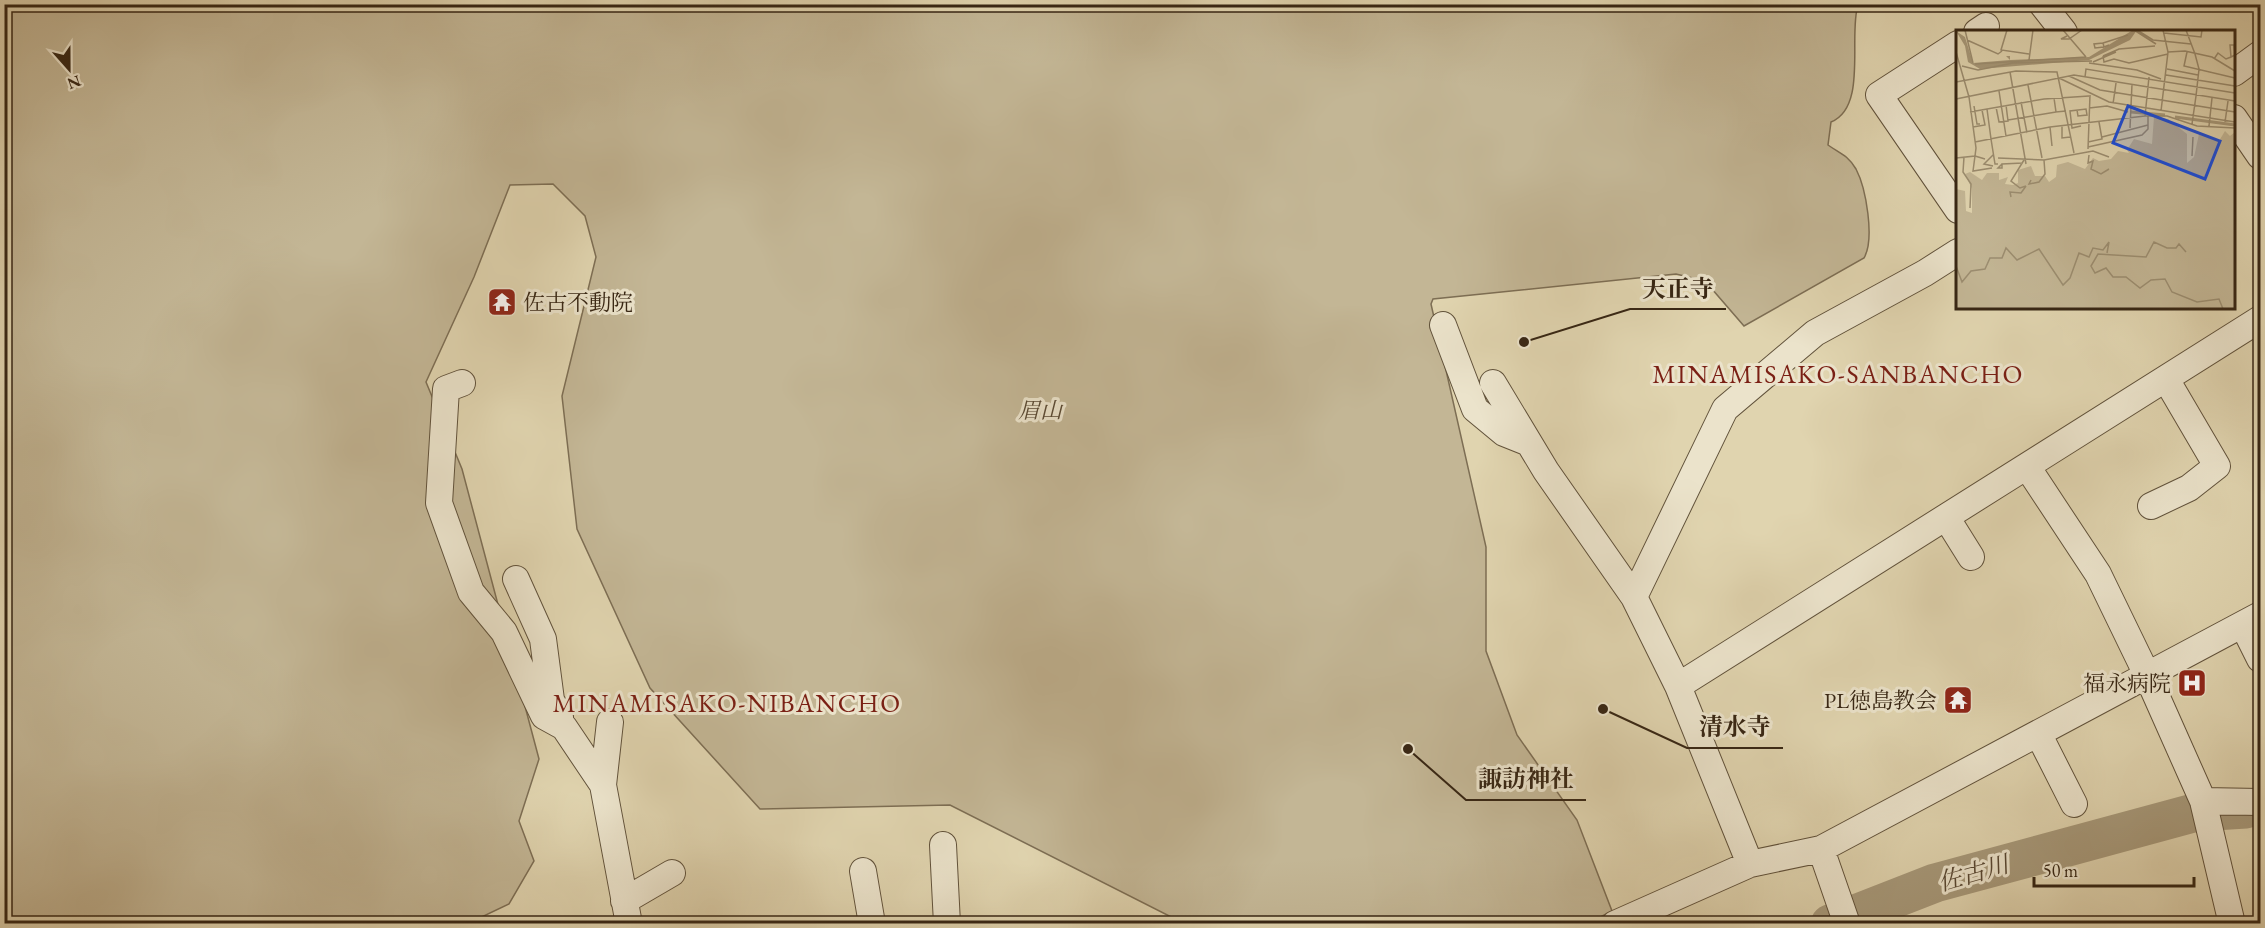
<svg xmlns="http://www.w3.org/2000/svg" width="2265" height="928" viewBox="0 0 2265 928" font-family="'EB Garamond','Noto Serif JP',serif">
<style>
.green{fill:#c3b695;stroke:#7d6e54;stroke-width:1.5}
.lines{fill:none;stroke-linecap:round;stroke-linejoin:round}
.river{stroke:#a7997a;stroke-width:39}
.street-casing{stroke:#61523b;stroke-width:28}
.street{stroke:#ebe3cb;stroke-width:26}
.labels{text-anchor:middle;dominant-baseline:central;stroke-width:6;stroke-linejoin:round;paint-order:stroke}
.poi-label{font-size:22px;fill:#372614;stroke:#ebe3cb;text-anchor:end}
.park-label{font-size:22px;font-style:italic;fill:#5a4a34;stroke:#ebe3cb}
.water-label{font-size:24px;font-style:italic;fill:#594833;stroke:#ebe3cb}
.quarter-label{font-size:26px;letter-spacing:1.5px;fill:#7a1f14;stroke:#ebe3cb}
.inset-river{fill:none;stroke:#a7997a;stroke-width:3}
.inset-road{fill:none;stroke:#9c8e71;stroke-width:1.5}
.view{fill:#1d4ed8;fill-opacity:0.15;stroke:#1d4ed8;stroke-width:3}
.inset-edge{fill:none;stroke:#372614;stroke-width:3}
.leader{fill:none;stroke:#372614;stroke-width:2}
.callout-dot{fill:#372614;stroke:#ebe3cb;stroke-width:2}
.callout-label{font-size:24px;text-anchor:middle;font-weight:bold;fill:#372614;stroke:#ebe3cb;stroke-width:6;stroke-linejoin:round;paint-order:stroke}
</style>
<rect width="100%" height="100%" fill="#e0d4af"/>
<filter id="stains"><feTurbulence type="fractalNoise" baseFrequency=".00333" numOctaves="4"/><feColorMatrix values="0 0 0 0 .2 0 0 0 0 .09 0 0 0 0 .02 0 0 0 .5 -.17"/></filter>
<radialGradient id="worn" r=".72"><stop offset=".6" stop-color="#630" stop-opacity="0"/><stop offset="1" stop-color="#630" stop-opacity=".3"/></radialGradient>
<path class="green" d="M5,5H1858C1848,35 1868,107 1831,122L1828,145C1839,153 1847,154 1856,169C1866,188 1875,239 1864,258L1744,326L1705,281L1676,274L1433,299L1431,304L1486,547V651L1517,735L1577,820L1612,911L1587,924H1496L1489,921L1485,924L1183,923L950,805L760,809L650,688L577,529L562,396L596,257L585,216L553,184L510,185L474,277L426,382L462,469L539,759L519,821L534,861L509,904L467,924H5Z"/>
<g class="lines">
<path class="river" d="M1830,924L1935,883L2197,812L2246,809"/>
<g class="street-casing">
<path id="street" d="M2042,4L2064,32
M1977,32L1986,26
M1958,44L1879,95L1958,210
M2234,73L2260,54
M2234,118L2260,156
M1443,325L1475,409L1504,433L1529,443
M462,383L446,389L439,503L471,592L504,632L544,716L564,727L603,785
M1493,383L1546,471L1634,597
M2028,468L2098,574L2147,675L2203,801L2232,924
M2151,506L2189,488L2217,466L2166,379
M1946,517L1971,557
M516,579L543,639L551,700L560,717
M2243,625L2260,659
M1678,686L2260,319
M610,722L603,785L629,924
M2039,735L2074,804
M2203,801L2260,802
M943,845L947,924
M1821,849L1847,924
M1750,864L1678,686L1634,597L1725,409L1815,333L1925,273L1958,252
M863,871L872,924
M624,901L672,873
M1615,924L1750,864L1821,849L2260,615"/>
</g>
<use href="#street" class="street"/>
</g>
<defs>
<g id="temple-square" transform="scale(1.5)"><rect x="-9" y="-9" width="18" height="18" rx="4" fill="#8f2418" stroke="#ebe3cb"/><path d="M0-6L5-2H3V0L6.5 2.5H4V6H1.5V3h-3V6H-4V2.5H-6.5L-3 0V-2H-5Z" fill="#fff"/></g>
<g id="hospital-square" transform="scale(1.5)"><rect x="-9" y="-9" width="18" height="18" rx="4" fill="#8f2418" stroke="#ebe3cb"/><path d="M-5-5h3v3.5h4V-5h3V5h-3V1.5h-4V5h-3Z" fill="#fff"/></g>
</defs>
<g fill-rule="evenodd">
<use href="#temple-square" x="502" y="302"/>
<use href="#hospital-square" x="2192" y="683"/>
<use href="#temple-square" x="1958" y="700"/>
</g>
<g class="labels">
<g class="poi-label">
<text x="523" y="302" text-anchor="start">佐古不動院</text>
<text x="2171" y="683">福永病院</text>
<text x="1937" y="700">PL徳島教会</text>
</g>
<g class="park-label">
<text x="1040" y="410">眉山</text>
</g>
<g class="water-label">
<text transform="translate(1973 873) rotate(-16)">佐古川</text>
</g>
<g class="quarter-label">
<text x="1838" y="374">MINAMISAKO-SANBANCHO</text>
<text x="727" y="703">MINAMISAKO-NIBANCHO</text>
</g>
</g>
<g transform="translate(1956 30)">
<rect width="279" height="279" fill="#e0d4af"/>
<path d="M198,87L212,89L231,104V133L238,127L243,104L263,111L269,101L274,106L279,102V279H0V159L9,161L10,181L16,183V159L9,144L14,142L26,150L31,143H43V150L52,147L49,154L57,155L62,153V140L75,136L79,146H89L93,152L100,147L101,135L112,132L129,139L137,128L143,131L155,129L162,121L173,123L171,120L178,109L196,114Z" fill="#c3b695"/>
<path d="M177,0H181L174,10L133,30L24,39L12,32L9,16L0,1L9,7L17,33L54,30L50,26H54V30L133,27Z" fill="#a7997a"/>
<path class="inset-river" d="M175,82L209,85M219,87L279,95"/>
<path class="inset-road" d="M9,0L17,33M51,0L45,20L73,24M107,0L130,27M178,0L200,14M181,0L197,10L235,14M230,0L239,24M208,3L245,7L246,0M111,6L105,9H113L126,0M11,10L42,24L46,21M147,13L138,14L139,18L148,17M153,15L148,17L147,13L172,5M0,22L13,67L20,118L19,126L0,128M212,22L229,21L256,27L279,41M231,22L228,36L279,48M239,24L243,39L240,66M279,24L278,15H274L275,27L279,25M147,26L148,32L158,29L173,33L212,24M147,26L163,19L199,16M258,29L262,23L270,29L275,27M73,30L77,0M137,32L160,22M133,33L181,40L205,49M19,34L130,27M6,36L22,40L57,33L136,31M211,39L242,45M54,42L70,134M210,45L279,56M113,46L144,60L279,82M129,47L130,39L279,63M103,48L153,72L279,92M0,52L60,41L101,42L118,123M72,55L86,128M43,61L50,106M98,68L100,82L110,81M0,69L118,45L279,71M65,72L71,103M157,74L160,53M18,76L21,94H24M40,77L43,92L52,91L50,75M133,78L151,76L172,82M31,79L35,109M121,80L122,86L131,85L130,79L114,81L116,98L125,96M205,81L212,22L207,0M14,82L88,69L133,66M189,86L193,47M52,90L100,82M269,92L272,71M236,94L240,66M106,96V108L114,107M253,96L256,68M17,97L29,95L26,80M94,97L96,116M174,98L176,54M146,107L192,95M35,109L39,134H42M19,112L94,97L189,86H211L241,96L279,98M132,112L146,109L143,92M132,117L186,105L192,99V86M132,119L134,65M133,125L132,133L137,131L135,139L145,144L153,139M236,126L237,107M8,127L7,142L15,154L14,178M42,128L88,130L137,121L153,127M29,129L19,126L17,141L36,138M68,130L55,151L64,158L70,156M46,134L42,138H46V134L67,133M37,136L28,134L38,124M75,150L73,154L83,152L89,144L88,130M55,167L54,162L65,163L70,156M230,222L223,214L220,218H211L198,212L190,227L142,224L135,236L139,243L150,238L157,247H170L184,258L195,250L209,249L216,262L241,272L263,269L267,279M0,236L6,252L15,241L29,239L34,228H46L50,218L61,230L83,219L107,255L114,248L123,223L133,227L137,218L147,220L153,212L151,223"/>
<path class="view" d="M172,76L264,111L249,149L157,113Z"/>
<rect width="279" height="279" class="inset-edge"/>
</g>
<path class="leader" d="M1524 342L1630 309H1726M1603 709L1687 748H1783M1408 749L1466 800H1586"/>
<g class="callout-dot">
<circle cx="1524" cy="342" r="6"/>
<circle cx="1603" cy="709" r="6"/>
<circle cx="1408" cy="749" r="6"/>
</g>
<g class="callout-label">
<text x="1678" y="297">天正寺</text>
<text x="1735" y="735">清水寺</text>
<text x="1526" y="787">諏訪神社</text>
</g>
<rect width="2265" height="928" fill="none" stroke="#e0d4af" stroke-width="24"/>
<rect x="6" y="6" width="2253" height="916" fill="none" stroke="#372614" stroke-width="3"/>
<rect x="12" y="12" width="2241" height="904" fill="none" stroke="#372614" stroke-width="1.5"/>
<g transform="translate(69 69) rotate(159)" stroke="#ebe3cb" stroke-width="4.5" paint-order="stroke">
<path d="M0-4.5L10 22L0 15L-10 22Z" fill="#372614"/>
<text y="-9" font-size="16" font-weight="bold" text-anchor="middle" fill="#372614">N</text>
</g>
<path d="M2034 877v9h160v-9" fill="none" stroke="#372614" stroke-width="3"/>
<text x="2043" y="877" font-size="18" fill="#372614" stroke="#ebe3cb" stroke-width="4.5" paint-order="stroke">50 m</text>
<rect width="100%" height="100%" filter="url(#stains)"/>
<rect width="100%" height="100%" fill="url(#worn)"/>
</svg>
